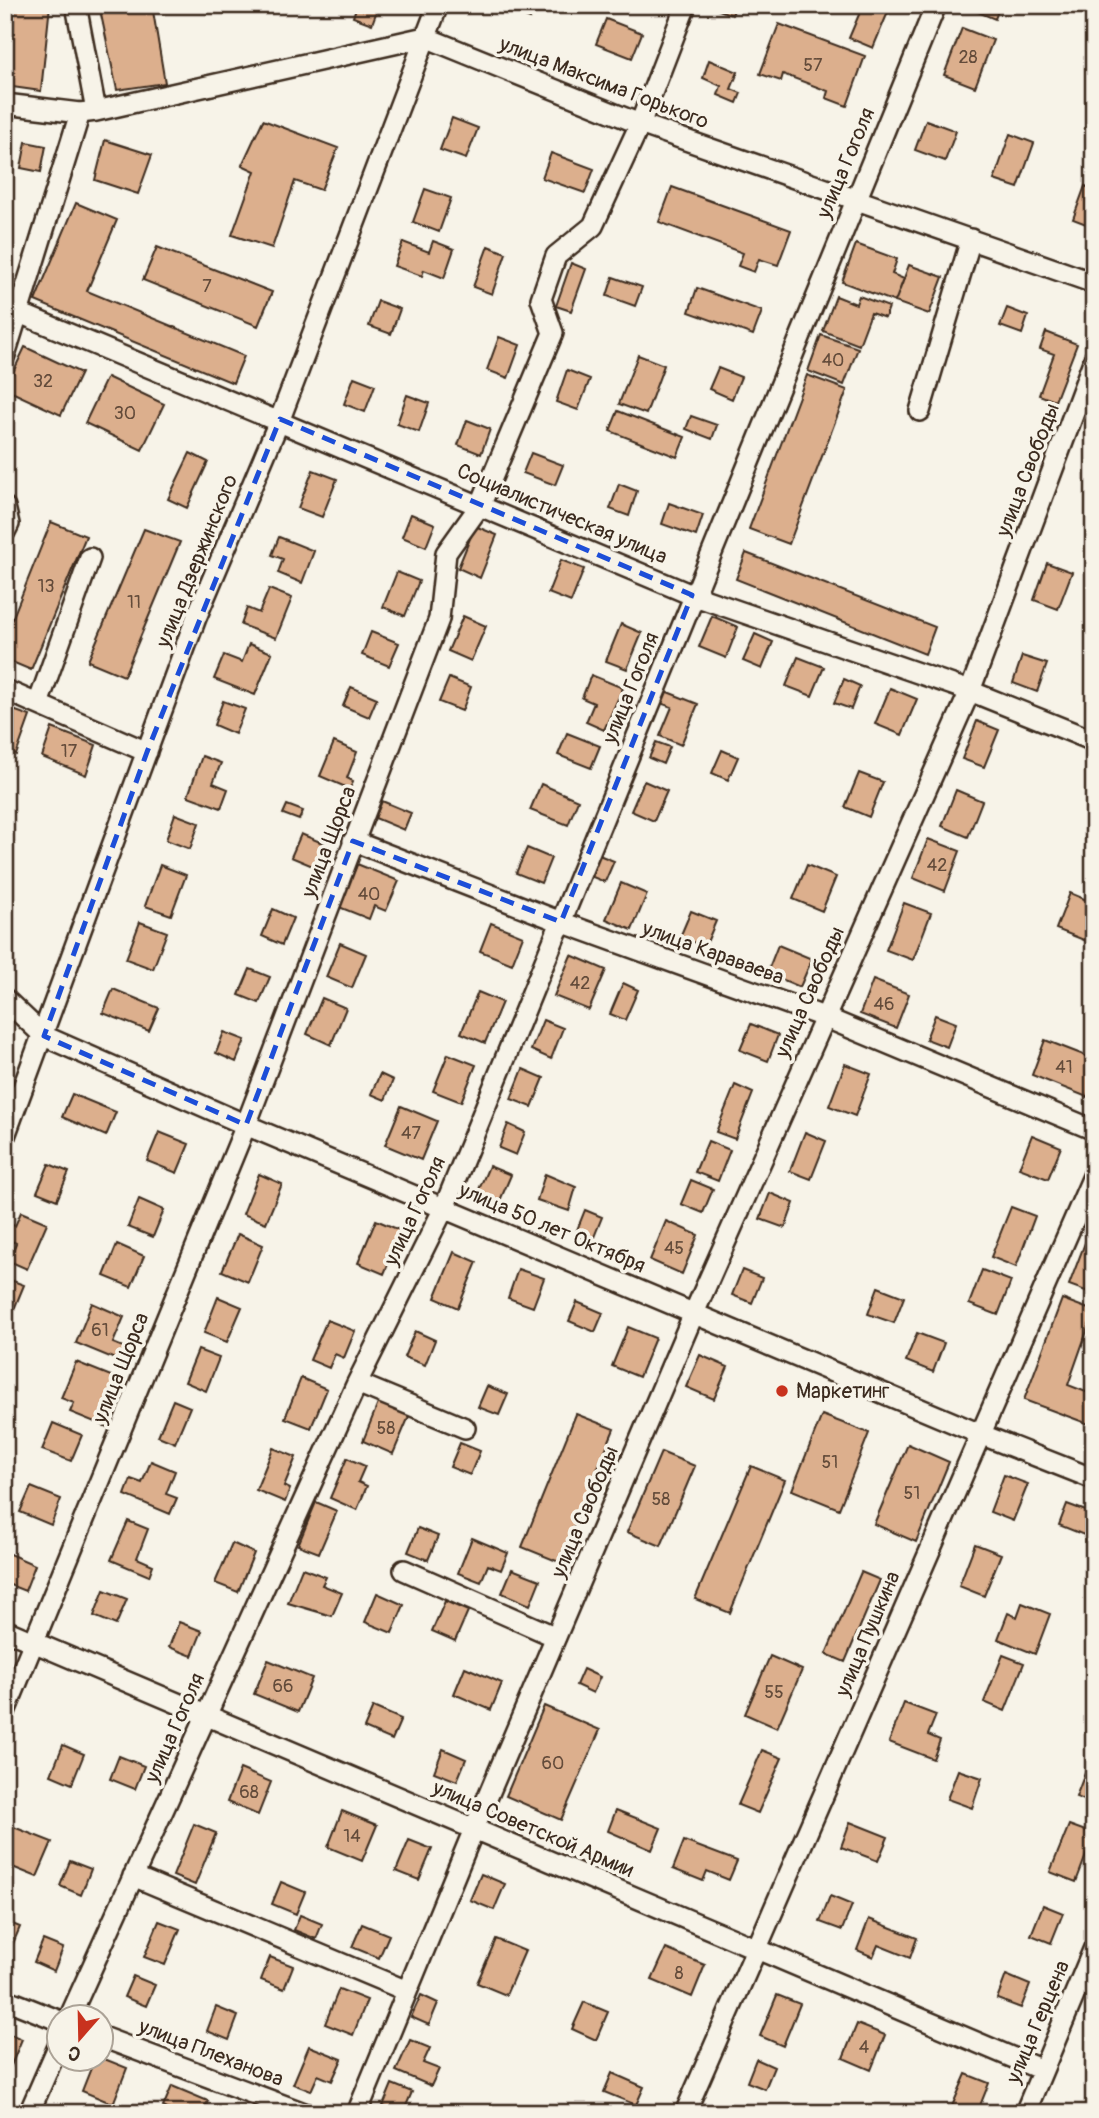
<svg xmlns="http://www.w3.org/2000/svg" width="1099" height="2118" viewBox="0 0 1099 2118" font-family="Pangolin,sans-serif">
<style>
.building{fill:#dcaf8d;stroke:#3b2a1e;stroke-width:2}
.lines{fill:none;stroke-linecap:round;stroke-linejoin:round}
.minor-casing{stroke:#3b2a1e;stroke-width:24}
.minor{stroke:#f7f3e8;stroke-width:19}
.marked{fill:none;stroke:#1d4ed8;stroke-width:5;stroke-dasharray:14 9;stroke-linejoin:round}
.poi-dot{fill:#c8321e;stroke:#f7f3e8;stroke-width:2.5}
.labels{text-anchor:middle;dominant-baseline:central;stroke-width:7;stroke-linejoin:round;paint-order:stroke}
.number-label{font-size:18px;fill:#634b3a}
.street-label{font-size:21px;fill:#3b2a1e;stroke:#f7f3e8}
.poi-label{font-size:21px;fill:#3b2a1e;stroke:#f7f3e8;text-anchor:start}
</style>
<rect width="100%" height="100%" fill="#f7f3e8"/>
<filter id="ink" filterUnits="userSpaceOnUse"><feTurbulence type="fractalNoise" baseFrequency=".0143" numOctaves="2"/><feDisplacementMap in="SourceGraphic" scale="14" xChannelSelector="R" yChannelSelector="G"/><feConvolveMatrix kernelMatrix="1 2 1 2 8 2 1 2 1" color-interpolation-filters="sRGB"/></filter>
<g filter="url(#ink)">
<path class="building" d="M13,5H50L41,91L5,86V59Z
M99,5H152L165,83L117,90Z
M357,5H379L372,24L353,17Z
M494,5H535L530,19Z
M706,5H736L732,15Z
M863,5H891L873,48L849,38Z
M969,5H1000L995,19L968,8Z
M606,19L642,33L632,58L596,44Z
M779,24L865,56L847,106L826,98L828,91L783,74L781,81L760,74Z
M962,28L993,40L975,87L944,75Z
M709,60L738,72L731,89L741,93L737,103L718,95L721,86L703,78Z
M452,118L478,128L466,159L440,150Z
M263,120L338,148L321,190L295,181L272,248L232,235L255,171L242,165Z
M926,120L956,131L945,161L915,150Z
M1010,134L1034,143L1018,188L994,180Z
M105,140L152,155L138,194L95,180Z
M26,142L46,146L41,172L21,168Z
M551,153L594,169L585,193L542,178Z
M1085,186L1094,189V227L1073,219Z
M672,187L791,230L778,265L759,259L754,272L738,266L743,253L659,222Z
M425,189L451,198L439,232L413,222Z
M76,203L117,220L87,291L244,356L233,383L35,301Z
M433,241L454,249L444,278L424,270L422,276L394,266L403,242L429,252Z
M856,244L897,259L892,274L904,279L895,302L842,282Z
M488,246L506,253L492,294L473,287Z
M157,247L272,292L258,326L143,280Z
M571,263L586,269L571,311L556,306Z
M909,265L943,277L929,314L895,302Z
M613,277L642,287L635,306L607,296Z
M697,288L762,311L753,335L689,312Z
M836,296L856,304L859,296L889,307L885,318L871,313L859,345L823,331Z
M378,301L400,309L391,334L369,326Z
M1007,308L1028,316L1022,334L1000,326Z
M1046,332L1077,344L1055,401L1039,395L1054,354L1040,349Z
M821,335L858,348L844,385L808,371Z
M499,337L520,345L508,378L487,370Z
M25,347L81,373L61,415L5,389Z
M638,355L664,365L646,414L619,404Z
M718,368L741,377L732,399L709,389Z
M567,370L590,379L578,410L556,402Z
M807,375L847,390L789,544L749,529Z
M107,377L164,404L142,450L85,423Z
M354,377L375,385L365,412L344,404Z
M407,395L429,403L419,432L397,424Z
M618,411L685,437L677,457L610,431Z
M691,416L717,425L712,439L686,429Z
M467,420L490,429L481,454L458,445Z
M190,453L208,462L187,508L168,499Z
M531,453L563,465L555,485L523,473Z
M313,470L337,479L322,517L298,508Z
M619,484L637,491L629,516L610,509Z
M669,503L703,515L696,536L662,524Z
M411,514L435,524L426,547L402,537Z
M51,522L86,536L31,670L5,659V637Z
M475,526L497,535L480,578L458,568Z
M144,529L180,542L124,676L88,661Z
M279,537L314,551L302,583L278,573L283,559L272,555Z
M746,553L935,627L925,654L736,579Z
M561,560L584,569L571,602L548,593Z
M1047,563L1072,572L1058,609L1034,600Z
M397,572L419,581L405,616L383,607Z
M269,589L292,598L276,638L241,625L247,608L259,613Z
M463,616L486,626L471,661L448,651Z
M712,616L738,627L726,658L699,647Z
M621,624L642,633L627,669L606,661Z
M371,632L399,643L389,666L362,655Z
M755,634L773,642L762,669L743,661Z
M249,644L272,653L255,695L214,679L224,655L242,662Z
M1022,656L1047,664L1037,692L1013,683Z
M798,657L824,667L812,696L786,686Z
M591,675L623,688L604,730L586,722L594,703L582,698Z
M449,678L471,687L462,711L439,702Z
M844,679L860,686L851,709L834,703Z
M351,687L377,698L369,717L343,706Z
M890,688L917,699L902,735L875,724Z
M665,691L698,704L681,745L660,736L672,707L660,703Z
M223,701L245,709L235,734L214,725Z
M5,707L30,716L16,755L5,751Z
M977,721L999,730L984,767L962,759Z
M52,728L96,745L86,775L42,757Z
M567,733L600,746L591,768L558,755Z
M334,742L357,752L347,778L353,781L350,789L320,776Z
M656,742L670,747L663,764L649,758Z
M722,750L738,757L728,780L712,773Z
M202,756L221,763L213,783L228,789L221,808L188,796Z
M859,773L883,782L869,817L845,807Z
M644,781L667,791L654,821L631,811Z
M541,784L578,800L568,825L530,810Z
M956,790L982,801L968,837L942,826Z
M382,801L411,813L404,830L375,818Z
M287,805L303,811L299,820L283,814Z
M175,814L199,823L190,849L166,840Z
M301,834L325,844L315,867L291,857Z
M928,839L960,851L945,891L913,878Z
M527,848L551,858L541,883L516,873Z
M599,855L614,861L605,882L590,876Z
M357,864L399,881L386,911L374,906L369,919L339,907Z
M160,865L186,875L171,915L145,906Z
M807,865L836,877L822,911L793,899Z
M621,883L647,894L632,930L606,919Z
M1070,893L1094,903V944L1056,929Z
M904,903L931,913L913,960L886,950Z
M273,909L293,918L282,945L262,936Z
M691,911L716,921L705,947L680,937Z
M5,916L14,919L7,937H5Z
M140,922L167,932L153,969L126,959Z
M491,923L523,936L512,964L480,951Z
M340,943L366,954L352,988L326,977Z
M778,945L812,959L800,987L767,973Z
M571,955L606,970L589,1010L554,996Z
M250,969L270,977L259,1003L239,995Z
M873,980L909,994L896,1028L860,1014Z
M623,983L638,990L625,1020L610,1014Z
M113,989L159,1008L149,1031L103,1013Z
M478,992L502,1002L485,1043L461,1033Z
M322,998L346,1008L331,1045L307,1034Z
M935,1015L956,1023L947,1047L926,1039Z
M543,1020L563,1028L551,1059L531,1050Z
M751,1024L778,1035L768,1061L740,1050Z
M224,1032L245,1040L236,1062L216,1053Z
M1045,1040L1094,1059V1080L1087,1097L1032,1075Z
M448,1054L476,1065L461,1102L433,1091Z
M845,1064L871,1074L855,1116L829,1106Z
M523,1069L544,1078L532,1107L511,1099Z
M380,1074L393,1080L385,1100L371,1094Z
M735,1085L753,1093L735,1139L716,1132Z
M72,1094L116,1112L106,1136L62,1117Z
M401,1106L437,1121L421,1160L385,1145Z
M508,1124L525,1132L516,1155L499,1148Z
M159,1132L189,1144L177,1173L147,1161Z
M805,1132L826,1141L811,1179L790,1171Z
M1032,1135L1061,1147L1048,1179L1019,1168Z
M708,1141L730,1150L718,1181L695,1172Z
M49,1164L69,1172L57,1200L37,1192Z
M489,1166L511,1175L499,1203L477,1194Z
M259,1174L282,1184L266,1223L243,1214Z
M545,1174L576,1187L569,1211L537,1200Z
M691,1180L713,1189L703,1213L681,1204Z
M770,1193L794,1203L785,1228L760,1219Z
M139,1199L164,1210L153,1237L128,1227Z
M1011,1207L1035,1216L1016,1267L991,1257Z
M585,1210L602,1217L592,1242L575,1235Z
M21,1212L47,1223L27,1269L9,1261L16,1243L5,1238V1222L15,1226Z
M1094,1219V1294L1069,1285Z
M376,1220L402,1231L384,1274L358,1263Z
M666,1221L698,1235L682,1274L650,1260Z
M238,1234L263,1245L248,1282L222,1271Z
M117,1244L144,1256L131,1287L104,1276Z
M454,1252L477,1262L458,1308L435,1298Z
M518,1269L544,1278L533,1307L508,1298Z
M742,1270L762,1278L752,1303L732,1295Z
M982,1270L1011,1281L998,1315L969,1304Z
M5,1278L24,1285L15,1307L5,1303Z
M878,1287L904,1297L894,1323L868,1314Z
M218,1297L242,1307L227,1342L204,1333Z
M1062,1299L1094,1311L1068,1385L1094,1395V1426L1024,1400Z
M577,1302L603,1313L595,1332L569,1321Z
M92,1303L124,1317L113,1343L128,1349L122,1362L76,1343Z
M327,1320L355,1331L344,1358L335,1354L329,1368L310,1360Z
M628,1327L655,1338L639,1377L612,1366Z
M415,1331L435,1340L425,1365L404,1357Z
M917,1333L944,1343L933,1372L906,1361Z
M198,1350L219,1358L206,1391L185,1382Z
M700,1355L728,1367L714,1399L686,1387Z
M76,1362L116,1378L106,1402L116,1406L107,1427L70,1412L74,1403L61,1398Z
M301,1378L327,1389L311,1428L285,1418Z
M487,1386L508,1394L499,1415L478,1407Z
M173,1400L190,1407L175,1443L158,1436Z
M379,1401L410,1414L393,1454L363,1441Z
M576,1414L614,1429L559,1562L522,1547Z
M822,1415L869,1433L839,1509L792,1490Z
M53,1423L82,1435L71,1461L42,1450Z
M460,1443L480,1451L470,1475L450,1467Z
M908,1444L949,1462L916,1542L874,1524Z
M273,1448L296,1457L284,1486L290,1489L285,1502L256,1490Z
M661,1452L695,1466L661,1546L627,1532Z
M347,1458L365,1466L358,1482L367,1486L357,1510L330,1498Z
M151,1461L175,1471L166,1494L177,1498L170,1514L125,1495L131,1479L142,1483Z
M751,1466L785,1480L730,1613L695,1599Z
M1004,1475L1028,1484L1013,1521L990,1512Z
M31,1487L61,1499L51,1525L20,1512Z
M316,1502L337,1511L319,1553L298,1545Z
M1067,1504L1094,1514L1089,1537L1059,1525Z
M128,1521L148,1529L137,1558L153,1565L149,1576L111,1560Z
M418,1528L438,1536L428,1560L408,1552Z
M472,1538L508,1553L501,1570L488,1565L481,1582L458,1573Z
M232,1543L254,1553L238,1592L215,1583Z
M975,1544L1001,1554L984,1596L959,1586Z
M5,1552L35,1565L25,1591L5,1583Z
M302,1568L326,1577L322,1585L342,1593L332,1616L288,1603Z
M512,1569L540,1580L530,1605L502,1593Z
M861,1572L880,1580L845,1662L826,1654Z
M104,1590L127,1599L116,1625L94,1616Z
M377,1593L404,1605L392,1633L365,1622Z
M445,1601L468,1611L455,1641L432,1631Z
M1022,1603L1050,1614L1035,1654L998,1639L1008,1613L1017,1617Z
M179,1622L202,1631L192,1656L169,1647Z
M1003,1655L1024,1663L1005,1711L984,1702Z
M770,1656L802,1670L777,1728L745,1714Z
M268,1660L312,1678L298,1712L254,1694Z
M465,1667L502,1683L491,1710L454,1694Z
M583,1669L600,1677L593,1693L576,1685Z
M904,1703L936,1715L928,1735L940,1740L933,1759L889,1742Z
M544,1706L600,1730L561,1820L506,1796Z
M373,1707L401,1719L392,1740L364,1728Z
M63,1745L84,1754L72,1784L51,1775Z
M443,1749L466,1759L457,1781L434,1772Z
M762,1750L782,1758L758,1813L738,1805Z
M119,1756L144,1766L135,1789L110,1779Z
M1090,1760L1094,1762L1093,1803L1076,1797Z
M240,1769L271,1782L258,1815L227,1802Z
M958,1770L982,1778L972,1808L947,1799Z
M616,1810L661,1828L652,1850L608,1831Z
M342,1811L377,1825L362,1861L328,1847Z
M850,1822L888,1837L878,1861L841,1847Z
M194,1824L216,1833L195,1885L173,1876Z
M1069,1825L1094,1834L1076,1882L1050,1872Z
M11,1826L52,1842L37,1877L5,1864V1839Z
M409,1840L432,1849L419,1880L396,1871Z
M684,1841L737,1861L729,1880L707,1871L703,1881L673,1869Z
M70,1861L91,1869L81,1895L60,1886Z
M481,1874L505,1884L494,1910L470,1900Z
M281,1882L305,1892L296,1914L272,1904Z
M830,1896L852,1905L842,1930L820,1922Z
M1043,1905L1063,1913L1051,1943L1031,1935Z
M300,1915L322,1924L316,1939L294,1930Z
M869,1919L917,1938L910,1958L878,1945L873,1957L857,1950Z
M5,1921L20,1927L9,1953L5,1951Z
M159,1921L180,1929L165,1965L144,1957Z
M362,1924L389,1935L379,1958L352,1947Z
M496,1939L525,1951L506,1995L477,1983Z
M43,1940L63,1948L54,1971L34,1962Z
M666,1949L705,1965L692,1997L652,1980Z
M270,1957L293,1966L284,1989L261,1980Z
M1006,1975L1030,1985L1021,2008L997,1999Z
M133,1976L155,1985L146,2006L124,1997Z
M339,1989L367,2000L353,2035L325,2024Z
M421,1995L438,2003L429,2025L411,2017Z
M777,1995L800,2004L783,2046L760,2036Z
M584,2002L608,2012L596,2040L572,2029Z
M216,2007L238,2016L229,2040L207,2031Z
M857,2024L885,2035L871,2070L843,2058Z
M5,2032L22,2039L10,2068L5,2067Z
M410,2040L430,2048L423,2063L439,2069L431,2086L396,2071Z
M309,2046L342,2059L332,2081L318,2075L311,2091L293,2084Z
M95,2058H102L127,2068L113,2104L82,2091Z
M756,2059L774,2067L765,2089L747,2082Z
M612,2073L644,2087L636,2105L604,2092Z
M966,2074L989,2083L977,2113H949Z
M392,2084L412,2092L403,2113L383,2106Z
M172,2086L208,2101L203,2113H176L163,2107Z"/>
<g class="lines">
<g class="minor-casing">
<path id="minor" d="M76,5L96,111
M5,104L80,113L96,111L425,37L640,124L1094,283
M5,307L692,595L970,691L1094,741
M5,355L80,113
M920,411L971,239
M5,507L9,524L5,532
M5,690L147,752
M38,704L90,558
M353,841L561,922L824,1017L1094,1130
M5,999L44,1036L246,1125L980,1434L1094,1479
M5,1136L196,618L280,419L438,5
M357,1383L465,1428
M404,1570L556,1637
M5,1630L1042,2070
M5,1712L246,1125L439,619L446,553L481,504L553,333L541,299L556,256L593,226L640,124L686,5
M133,1876L407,1991
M5,1999L60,2021
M70,2016L357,1383L444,1208L936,5
M102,2037L304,2113
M29,2113L60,2042
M357,2113L474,1829L694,1313L970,691L1094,359
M685,2113L1094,1174
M1025,2113L1094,1948"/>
</g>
<use href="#minor" class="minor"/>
</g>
</g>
<path class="marked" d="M280,419L692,595L561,922L353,841L246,1125L44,1036L147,752Z"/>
<circle class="poi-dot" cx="782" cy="1391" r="7"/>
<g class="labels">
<g class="number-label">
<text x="968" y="57">28</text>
<text x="813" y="65">57</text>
<text x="207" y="286">7</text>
<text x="833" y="360">40</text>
<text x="43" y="381">32</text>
<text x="125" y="413">30</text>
<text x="46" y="586">13</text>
<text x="134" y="602">11</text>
<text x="69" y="751">17</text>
<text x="937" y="865">42</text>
<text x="369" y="894">40</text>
<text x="580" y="983">42</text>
<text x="884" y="1004">46</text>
<text x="1064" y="1067">41</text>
<text x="411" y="1133">47</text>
<text x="674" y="1248">45</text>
<text x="100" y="1330">61</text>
<text x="386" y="1428">58</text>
<text x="830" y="1462">51</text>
<text x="912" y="1493">51</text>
<text x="661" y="1499">58</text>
<text x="283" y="1686">66</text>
<text x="774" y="1692">55</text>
<text x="553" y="1763">60</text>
<text x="249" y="1792">68</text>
<text x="352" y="1836">14</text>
<text x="679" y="1973">8</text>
<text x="864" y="2047">4</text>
</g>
<g class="street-label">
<text transform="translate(604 83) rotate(21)">улица Максима Горького</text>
<text transform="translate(846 163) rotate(-67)">улица Гоголя</text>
<text transform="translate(1028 470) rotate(-69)">улица Свободы</text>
<text transform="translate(562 514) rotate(23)">Социалистическая улица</text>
<text transform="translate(197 561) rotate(-68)">улица Дзержинского</text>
<text transform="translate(631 688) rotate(-68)">улица Гоголя</text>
<text transform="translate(329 842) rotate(-69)">улица Щорса</text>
<text transform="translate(713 953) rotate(20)">улица Караваева</text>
<text transform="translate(810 992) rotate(-66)">улица Свободы</text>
<text transform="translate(415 1211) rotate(-65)">улица Гоголя</text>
<text transform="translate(552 1228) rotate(23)">улица 50 лет Октября</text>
<text transform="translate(121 1368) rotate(-68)">улица Щорса</text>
<text transform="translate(585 1512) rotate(-67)">улица Свободы</text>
<text transform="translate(868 1634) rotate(-67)">улица Пушкина</text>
<text transform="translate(175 1728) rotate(-66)">улица Гоголя</text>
<text transform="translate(533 1829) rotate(23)">улица Советской Армии</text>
<text transform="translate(1038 2022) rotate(-67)">улица Герцена</text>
<text transform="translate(211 2053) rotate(21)">улица Плеханова</text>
</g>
<g class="poi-label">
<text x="796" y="1391">Маркетинг</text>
</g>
</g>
<rect width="1099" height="2118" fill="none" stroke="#f7f3e8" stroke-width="28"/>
<rect x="14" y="14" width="1071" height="2090" fill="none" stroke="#3b2a1e" stroke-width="2.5" filter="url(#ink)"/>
<g transform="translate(80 2038) rotate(200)"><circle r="33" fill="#f7f3e8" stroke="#aca397" stroke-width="2"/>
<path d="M0-5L12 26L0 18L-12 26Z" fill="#c8321e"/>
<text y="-10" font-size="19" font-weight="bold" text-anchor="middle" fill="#3b2a1e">С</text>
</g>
</svg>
